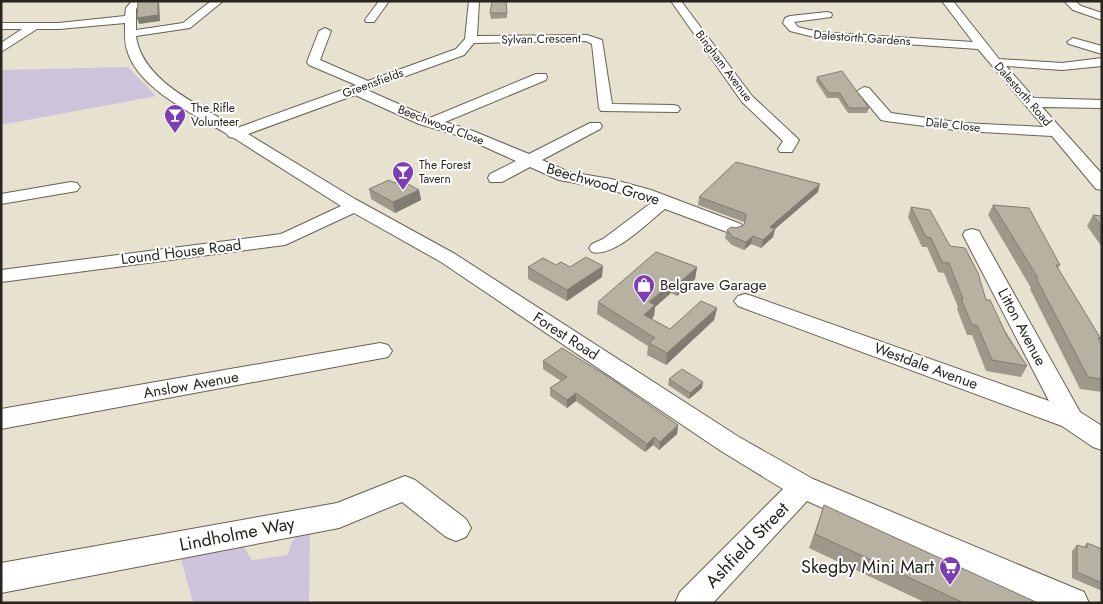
<svg xmlns="http://www.w3.org/2000/svg" width="1103" height="604" viewBox="0 0 1103 604" font-family="Jost,sans-serif">
<style>
.green{fill:#cdc3db}
.lines{fill:none;stroke-linecap:round;stroke-linejoin:round}
.minor-casing{stroke:#666152;stroke-width:2}
.minor{fill:#fff;fill-rule:evenodd}
.wall{fill:#9d988a}
.shaded-wall{fill:#807c71}
.building{fill:#b7b1a1;stroke:#807c71}
.labels{text-anchor:middle;dominant-baseline:central;stroke-width:4;stroke-linejoin:round;paint-order:stroke}
.far-street-label{font-size:12px;fill:#27251e;stroke:#fff}
.far-poi-label{font-size:12px;fill:#27251e;stroke:#fff;text-anchor:start}
.street-label{font-size:15px;fill:#27251e;stroke:#fff}
.poi-label{font-size:15px;fill:#27251e;stroke:#fff;text-anchor:start}
.near-street-label{font-size:18px;fill:#27251e;stroke:#fff}
.near-poi-label{font-size:18px;fill:#27251e;stroke:#fff;text-anchor:end}
</style>
<rect width="100%" height="100%" fill="#e7e1d0"/>
<path class="green" d="M128,67L156,96L1,125V70Z
M310,529L309,603H193L180,555L241,543L252,560L288,555C292,538 295,536 310,529Z"/>
<g class="lines">
<g class="minor-casing">
<path id="minor" d="M132,1H143L136,9V30L183,23L211,1H223L190,28L136,36C142,82 202,106 237,128L356,85L309,65L307,62L319,31L325,28L331,31L320,60L368,81L456,49L465,39L469,1H479L477,36L587,35L602,40L612,104L673,105L678,106L680,109L678,112L601,111L599,108L592,44L586,41L474,43L464,55L367,90L430,118L536,74H546L547,77L546,80L445,122L473,131L529,154L590,123H600L602,126L600,129L542,160L569,172L611,179L651,190L741,224L743,228L741,232L734,234L727,232L665,209C648,222 614,258 592,252L589,248L592,244L603,239L651,203L609,189L559,180L530,167L502,182H490L488,178L490,174L516,161L463,137L419,124L355,95L248,134L355,199L455,254L739,437L813,479L1084,592L1089,603H1036L807,501L713,603H675L680,592L783,489L721,451L441,262L354,213L285,245L1,282V270L281,234L341,206L234,138L229,137L227,134C196,115 140,90 128,53C124,43 125,33 125,23L59,29H37L1,52V43L22,29H1V23H59L125,16L126,8Z
M379,1H389L374,22H366L365,20Z
M671,1H681L752,96L796,137L799,140L792,152H780L778,149L783,141L742,102Z
M942,1H953L999,59L1062,63L1102,58V66L1062,70L1006,66L1034,98L1102,100V108L1042,107L1102,174V190L1096,189L1052,136L963,131L886,121L881,120L857,91L864,87L869,88L891,113L963,123L1044,127L978,49L818,38L790,31L783,23L785,18L790,16L827,12L831,13L832,15L831,17L794,22L798,27L818,32L973,42Z
M1064,1H1075L1081,6L1102,13V20L1073,10Z
M1073,38L1102,46V54L1069,44L1067,42Z
M71,182L77,183L80,187L77,191L1,204V194Z
M972,229L979,231L981,235L1080,412L1102,426V450L1093,447L1062,426L738,306L734,301L738,296L745,294L752,296L1049,401L963,235L965,231Z
M380,343L388,345L392,351L388,357L1,429V409Z
M405,476L415,480L466,519L471,528L466,537L456,541L446,537L402,502L339,528L1,593V563L337,503Z"/>
</g>
<use href="#minor" class="minor"/>
</g>
<path class="wall" d="M506,1L507,18L491,19L490,13Z
M817,77L869,108L867,113H848L838,98H827L816,81Z
M395,183L419,190L421,200L395,213L371,199L369,189Z
M818,192L775,229L773,237L761,248L751,244L744,250L732,245L725,238L727,230L744,225V222L698,205L699,197Z
M993,205L1060,265L1058,268L1101,339L1099,341L1102,345V392L1080,389L1030,289L1031,288L988,215Z
M911,207L950,246L986,300L1027,366L1021,377L986,371L972,335H967L957,309L958,307L944,273L938,272L927,247H922L908,217Z
M1093,215L1102,216V247L1087,226Z
M556,265L570,267L602,277L567,301L528,279V267Z
M697,267L695,279L677,296L671,293L655,307L654,316L652,319L670,329L717,308L714,320L666,365L647,355L648,346L597,314L598,302Z
M543,361L678,425L677,434L659,450L653,445L645,452L576,401L567,408L550,396V388L561,381L543,369Z
M669,379L702,388L689,399L668,385Z
M824,505L1038,603H926L809,548L819,520Z
M1087,543L1102,549V591L1072,578V551L1077,545L1084,547Z"/>
<path class="shaded-wall" d="M158,1H159L160,21L139,24L137,18Z
M820,184L818,192L768,235L770,227Z
M419,190L421,200L395,213L393,202Z
M775,229L773,237L761,248L763,240Z
M753,236L751,244L744,250L746,242Z
M603,266L602,277L567,301V290Z
M697,267L695,279L677,296L678,284Z
M673,282L671,293L655,307L654,316L643,327L644,315L649,302Z
M717,308L714,320L666,365L667,353Z
M703,382L702,388L689,399L690,393Z
M576,393V401L567,408V400Z
M678,425L677,434L659,450L660,442Z
M654,437L653,445L645,452L647,444Z"/>
<path class="building" d="M138,1H158V15L137,18Z
M492,1H506L507,13H490Z
M842,71L869,108H849L840,93H829L817,77Z
M736,162L820,184L770,227L775,229L763,240L753,236L746,242L733,237L727,230L731,227L736,228L744,225L746,214L699,197Z
M389,180L395,183L401,180L419,190L393,202L369,189Z
M993,205L1029,208L1060,265H1056L1101,339L1098,338L1102,345V379L1088,377L1036,278H1038Z
M911,207L930,210L950,246L965,248L978,273L986,300H990L1007,336L1027,366L992,360L977,325H972L961,299H963L949,263L942,262L931,238L926,237Z
M1093,215L1102,216V227Z
M656,252L697,267L678,284L673,282L649,302L655,305L644,315L670,329L701,301L717,308L667,353L649,343L655,338L598,302Z
M586,257L603,266L567,290L528,267L543,258L556,265L561,262L570,267Z
M562,348L607,376L678,425L660,442L654,437L647,444L576,393L567,400L550,388L567,377L543,361Z
M682,369L703,382L690,393L669,379Z
M824,505L1038,603H964L815,534Z
M1087,543L1102,549V583L1077,572V545L1087,548Z"/>
<defs>
<g id="bar-pin" transform="scale(1.125)"><path d="M0 17L-7.5 6A9.5 9.5 0 1 1 7.5 6Z" fill="#7e3eb3" stroke="#fff"/><path d="M-6-5H6L.8 .8V4.5H3.5V6h-7V4.5H-.8V.8Z" fill="#fff"/></g>
<g id="shop-pin" transform="scale(1.125)"><path d="M0 17L-7.5 6A9.5 9.5 0 1 1 7.5 6Z" fill="#7e3eb3" stroke="#fff"/><path d="M-5-2.5h2.3a2.7 3.5 0 0 1 5.4 0H5L5.5 6h-11ZM-1.5-2.5h3a1.5 2.3 0 0 0-3 0Z" fill="#fff"/></g>
<g id="supermarket-pin" transform="scale(1.125)"><path d="M0 17L-7.5 6A9.5 9.5 0 1 1 7.5 6Z" fill="#7e3eb3" stroke="#fff"/><path d="M-6-5.5h2.5l.6 2H6L4.5 2H-2.5L-4.4-4H-6ZM-1.5 3.2a1.3 1.3 0 1 0 .1 0ZM3 3.2a1.3 1.3 0 1 0 .1 0Z" fill="#fff"/></g>
</defs>
<g fill-rule="evenodd">
<use href="#bar-pin" x="175" y="115"/>
<use href="#bar-pin" x="403" y="172"/>
<use href="#shop-pin" x="644" y="285"/>
<use href="#supermarket-pin" x="950" y="567"/>
</g>
<g class="labels">
<g class="far-street-label">
<text transform="translate(862 38) rotate(4)">Dalestorth Gardens</text>
<text transform="translate(541 39) rotate(-1)">Sylvan Crescent</text>
<text transform="translate(724 66) rotate(53)">Bingham Avenue</text>
<text transform="translate(373 83) rotate(-20)">Greensfields</text>
<text transform="translate(1023 94) rotate(49)">Dalestorth Road</text>
<text transform="translate(441 125) rotate(21)">Beechwood Close</text>
<text transform="translate(953 125) rotate(6)">Dale Close</text>
</g>
<g class="far-poi-label">
<text x="191" y="108">The Rifle<tspan x="191" dy="14">Volunteer</tspan></text>
<text x="419" y="165">The Forest<tspan x="419" dy="14">Tavern</tspan></text>
</g>
<g class="street-label">
<text transform="translate(603 184) rotate(16)">Beechwood Grove</text>
<text transform="translate(181 252) rotate(-7)">Lound House Road</text>
<text transform="translate(1022 327) rotate(62)">Litton Avenue</text>
<text transform="translate(566 336) rotate(33)">Forest Road</text>
<text transform="translate(926 366) rotate(20)">Westdale Avenue</text>
<text transform="translate(191 385) rotate(-10)">Anslow Avenue</text>
</g>
<g class="poi-label">
<text x="660" y="285">Belgrave Garage</text>
</g>
<g class="near-street-label">
<text transform="translate(237 534) rotate(-11)">Lindholme Way</text>
<text transform="translate(747 545) rotate(-46)">Ashfield Street</text>
</g>
<g class="near-poi-label">
<text x="934" y="567">Skegby Mini Mart</text>
</g>
</g>
<rect width="1103" height="604" fill="none" stroke="#27251e" stroke-width="5"/>
</svg>
